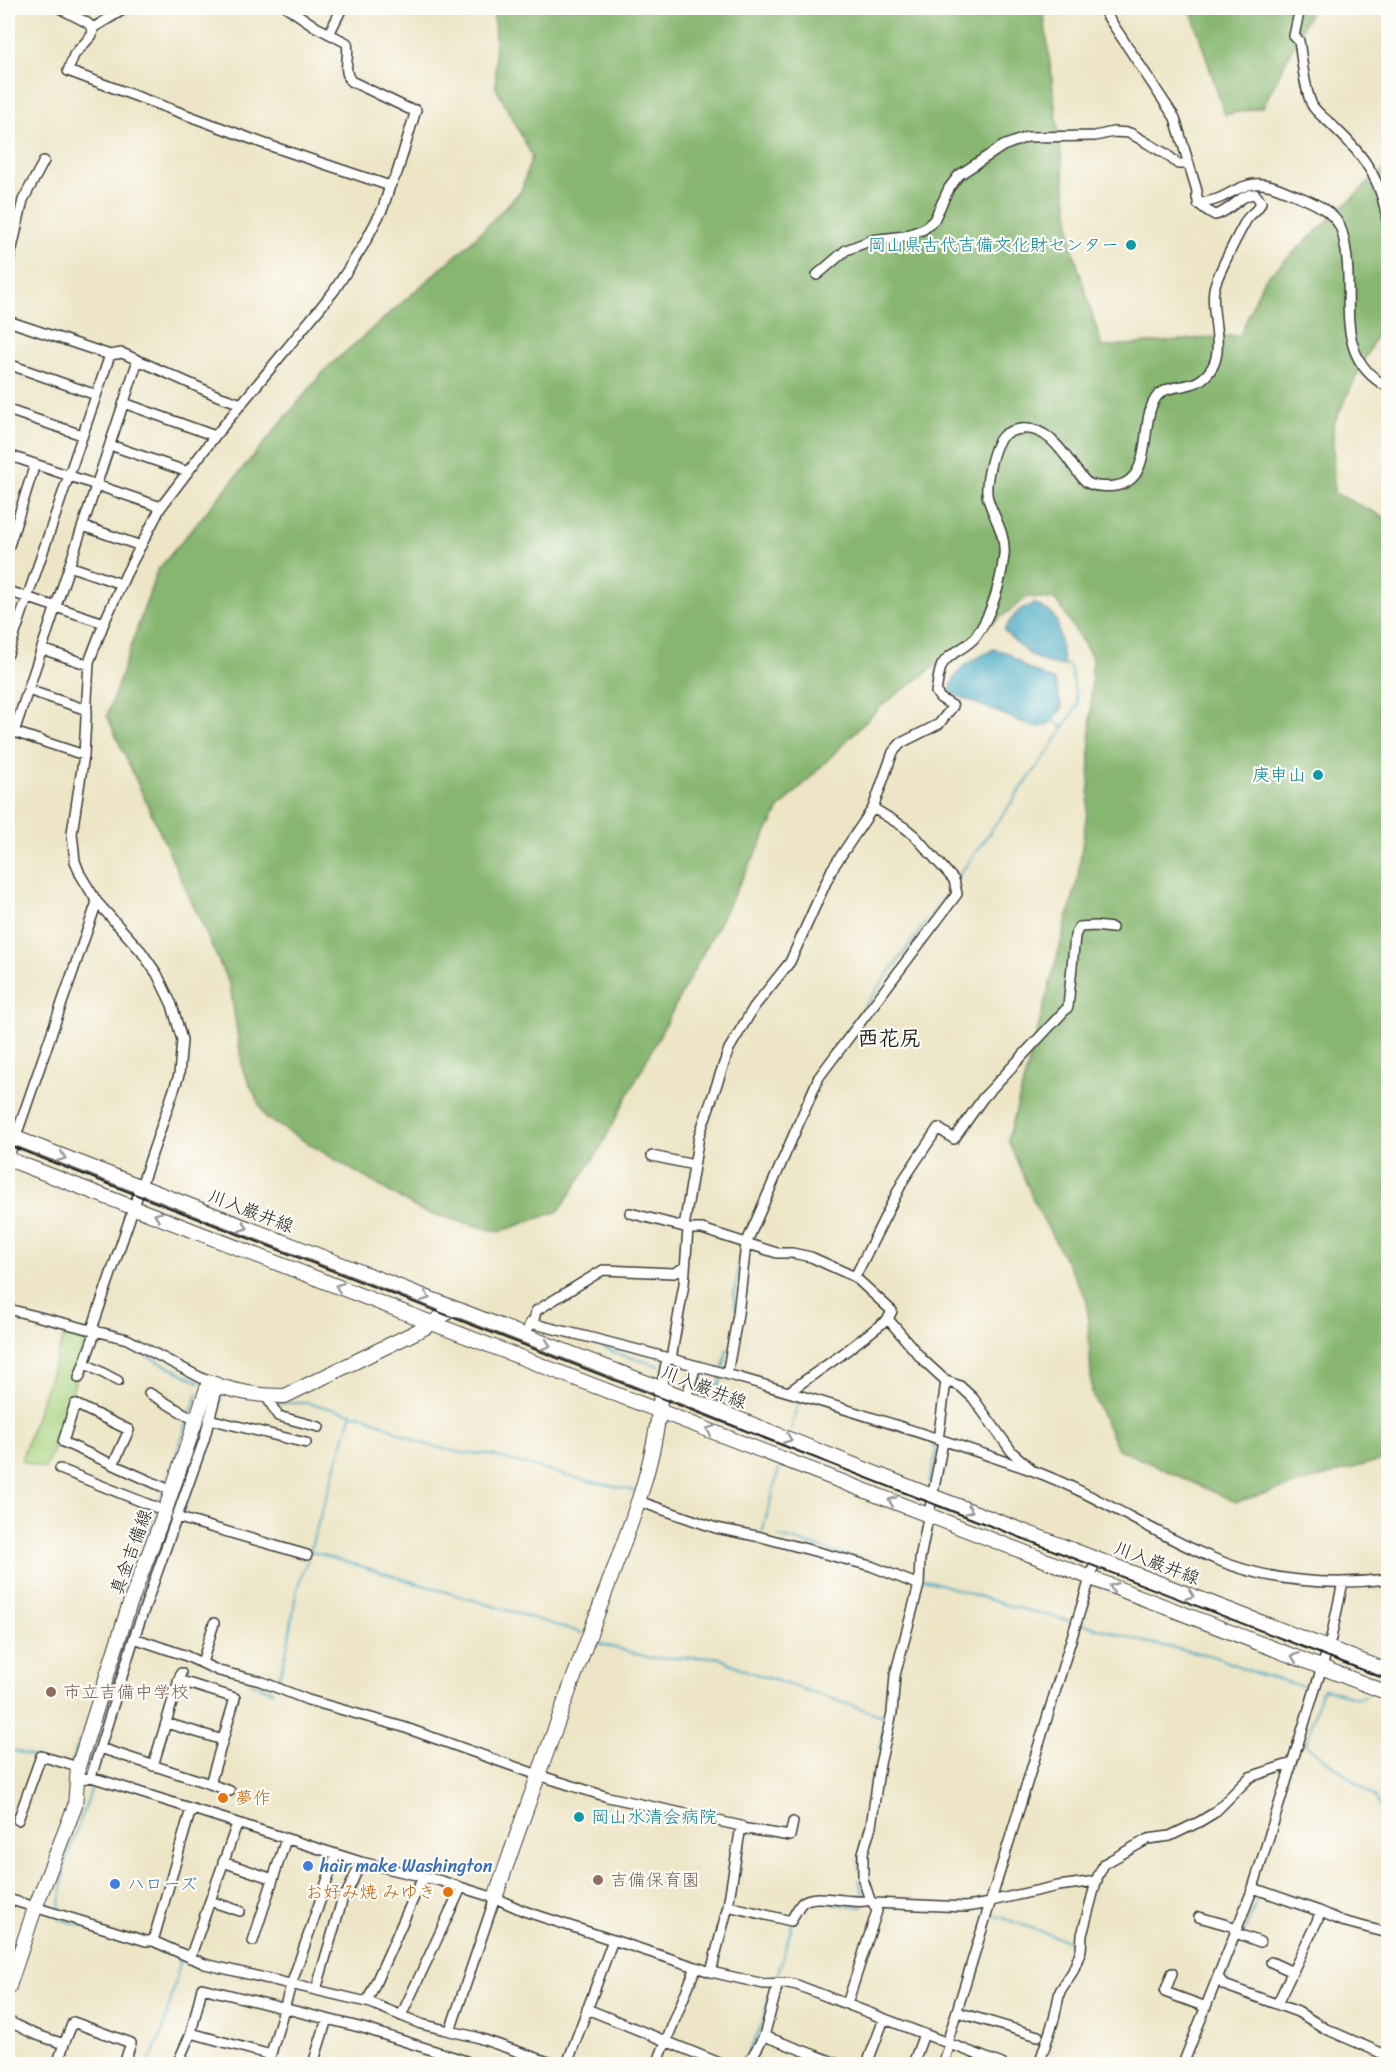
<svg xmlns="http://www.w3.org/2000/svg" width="1396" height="2072" viewBox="0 0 1396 2072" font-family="Sriracha,'Klee One',sans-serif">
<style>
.green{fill:#a8d481;stroke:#62784e;stroke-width:1.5}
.forest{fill:#86b66f;stroke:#516946;stroke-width:1.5}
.water{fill:#42a7c2;stroke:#2f626f;stroke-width:1.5}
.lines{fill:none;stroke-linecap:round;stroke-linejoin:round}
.stream{stroke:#42a7c2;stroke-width:2}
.street-casing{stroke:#3b3a36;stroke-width:12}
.secondary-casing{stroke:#3b3a36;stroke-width:16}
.street{stroke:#fff;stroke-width:9}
.secondary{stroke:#fff;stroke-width:14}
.rail{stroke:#1c1c1c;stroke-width:2}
.oneway{stroke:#999}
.culture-dot{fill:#0f9aa8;stroke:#fdfcf7;stroke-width:2}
.education-dot{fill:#8d6e63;stroke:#fdfcf7;stroke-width:2}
.food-dot{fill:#e8710a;stroke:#fdfcf7;stroke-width:2}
.shop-dot{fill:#3f7fe0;stroke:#fdfcf7;stroke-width:2}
.labels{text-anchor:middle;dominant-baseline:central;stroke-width:4.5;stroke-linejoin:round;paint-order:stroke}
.culture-label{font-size:18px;fill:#0d838f;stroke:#fdfcf7;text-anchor:end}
.street-label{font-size:18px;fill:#1c1c1c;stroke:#fdfcf7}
.education-label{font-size:18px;fill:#785e54;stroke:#fdfcf7;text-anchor:start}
.food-label{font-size:18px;fill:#c56008;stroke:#fdfcf7;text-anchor:start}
.shop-label{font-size:18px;fill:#366cbe;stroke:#fdfcf7;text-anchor:start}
.quarter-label{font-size:21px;font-weight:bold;fill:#1c1c1c;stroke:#fdfcf7}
</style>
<rect width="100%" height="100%" fill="#fdfcf7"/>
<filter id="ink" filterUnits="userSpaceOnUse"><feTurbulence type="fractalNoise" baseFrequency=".0167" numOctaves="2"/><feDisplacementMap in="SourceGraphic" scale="12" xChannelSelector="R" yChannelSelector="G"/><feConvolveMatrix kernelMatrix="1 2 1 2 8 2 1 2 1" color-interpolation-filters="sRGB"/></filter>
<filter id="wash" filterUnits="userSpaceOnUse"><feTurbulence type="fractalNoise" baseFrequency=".008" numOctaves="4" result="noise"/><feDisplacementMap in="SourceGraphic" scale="24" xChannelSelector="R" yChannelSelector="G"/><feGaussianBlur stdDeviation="1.35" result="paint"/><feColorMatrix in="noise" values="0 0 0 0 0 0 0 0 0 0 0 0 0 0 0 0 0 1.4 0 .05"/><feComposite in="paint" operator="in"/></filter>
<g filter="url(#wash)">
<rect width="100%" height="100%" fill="#ede5c6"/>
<path class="green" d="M65,1333L88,1338L57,1441L44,1469L21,1460Z"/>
<path class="forest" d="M494,8H1043L1073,250L1102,347L1240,335L1263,281L1388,165V311L1333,425L1334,493L1388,519V1461L1384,1459L1236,1502L1118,1449L1092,1394L1087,1300L1036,1206L1008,1140L1077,883L1089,797L1092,657L1056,600L1028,597L880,707L779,809L599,1150L559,1211L499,1232L421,1211L266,1118L243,1070L230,986L107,716L157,571L326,369L468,245L521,191L532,156L496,88Z
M1190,8H1312L1263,107L1225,115Z"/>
<path class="water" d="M1034,603L1051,613L1057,621L1064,666C1036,664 1023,650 1004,630C1009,622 1016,611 1025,607C1028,606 1031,606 1034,603Z
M994,649L1008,653L1027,668L1055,681L1062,708C1055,720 1046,731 1031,726L949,692C957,664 970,662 994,649Z"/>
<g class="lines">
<path class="stream" d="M1052,719L1063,728
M957,878L1048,752L1078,705L1070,667L1064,664
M815,1075L953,885
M735,1308L734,1296L742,1245
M8,1315L92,1336
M98,1338L126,1345L199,1382
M600,1345L618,1354L660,1366
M723,1369L727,1349
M698,1378L720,1385
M719,1386L722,1375
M274,1403H307L368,1417L414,1440L431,1446L462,1453L487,1454L575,1478L635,1491
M191,1413L198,1393
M214,1419L222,1393
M791,1429L797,1406V1397
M929,1482L936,1453L933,1442
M165,1486L188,1421
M158,1506L163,1492
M182,1516L202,1459
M762,1533L779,1469
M175,1535L180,1521
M780,1537L873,1562
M310,1551L582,1633
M309,1553L352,1413
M900,1573L915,1577
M921,1578L1006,1605L1074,1622
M127,1594L156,1511
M1079,1623L1149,1643L1213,1656L1258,1674L1313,1689
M139,1637L148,1611
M594,1642L651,1658L717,1657L747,1671L887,1717
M250,1683L273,1691
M276,1683C290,1652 290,1623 297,1590C299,1580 304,1569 308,1559
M1300,1744L1306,1745L1321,1691L1325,1689L1358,1698L1365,1696
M1306,1745L1376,1798L1388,1824
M8,1749L37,1758
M879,1750L886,1718
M1287,1760L1292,1742H1294
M72,1762L80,1739
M88,1774L87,1769L137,1608L189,1465L202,1423
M859,1871V1859
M859,1880L864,1897
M832,1903L862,1907
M59,1912L65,1863L92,1788L90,1779
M991,1914L1077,1944
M60,1919L169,1953
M1243,1934L1259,1895L1282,1903
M1074,1957L1077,1945
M777,1977L792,1925
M1227,1981L1226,1977L1241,1939
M747,2056L762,2025L770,1994
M148,2064L163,2030L180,1963L177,1956"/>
</g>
</g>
<g filter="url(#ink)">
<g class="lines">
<g class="street-casing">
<path id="street" d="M59,8L86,22L93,28
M126,8L93,28L92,35L74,55L68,71L265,144L390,186
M1300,8L1294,36L1299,41C1302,59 1304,88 1312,105C1317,114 1328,120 1335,128C1366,157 1384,184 1388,228
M329,34L342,8
M1198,204C1205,202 1213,201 1220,198C1231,193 1242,185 1254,184C1269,182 1284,191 1298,196C1312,202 1326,208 1336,220C1343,229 1344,240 1346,251C1354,301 1333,358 1388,387
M8,266L23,200L44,161
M817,275L846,250L872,240L905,236L924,229L934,220L949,188L959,175L1003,146L1027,137L1095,136L1113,132L1130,133L1166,154L1178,164H1189
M8,321L110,355L122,353L218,396L242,404
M8,364L96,395
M124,403L215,436
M8,410L82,435
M110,445L188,472
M8,455L161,507
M83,526L141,546
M8,549L35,464
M69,566L121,584
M8,591L104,623
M42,649L89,665
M8,654L110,355
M28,690L87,710
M8,730L84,755
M14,732L138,360
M652,1156L694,1165
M8,1159L97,902
M630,1213L684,1227
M688,1229H702L777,1253H792L811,1257L855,1277L892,1311L888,1319L841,1355L790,1391
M855,1277L904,1179L938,1128L954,1139L983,1098L1068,1007L1075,936L1079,927L1095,926L1112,928
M8,1309L127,1339L209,1382
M888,1319L922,1359L946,1381L960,1386L973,1398L1012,1452L1029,1467
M533,1324L536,1311L539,1309L603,1270L674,1273L685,1267
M92,1329L179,1075L182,1040L172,1005L157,974L141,951L97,902L80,874L75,861L72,833L84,755L89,662L104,623L126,574L161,507L215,436L334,291L363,246L383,208L390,186L397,173L416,110L409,109L351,81C342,70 350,56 347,43L316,27L288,8
M525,1336L530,1323C700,1363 866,1413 1031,1470C1095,1493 1152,1533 1215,1559C1269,1582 1331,1586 1388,1579
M671,1359L684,1284L688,1229L684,1227L699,1136L729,1049L754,1007L790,962L832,869L873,808L893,752L901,743L939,724L953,706L940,698L936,692C938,683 938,673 942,665C949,652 968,648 976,636C992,614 1001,582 1004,555C1006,534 994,518 988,499C984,486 993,443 1004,435C1009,431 1015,430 1021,429C1047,426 1062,451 1076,470C1080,474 1083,480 1088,483C1095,487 1108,487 1115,486C1154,481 1140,424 1154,401C1167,377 1196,397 1213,366C1224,345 1210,312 1214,289C1216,277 1240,231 1247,219C1251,213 1259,210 1261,202L1255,194C1240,194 1230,212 1215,215C1204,209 1195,204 1197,191L1175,118L1102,8
M84,1363L118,1381
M727,1374L738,1314L746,1244L819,1077L957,894L954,880L915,836L904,827L873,808
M79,1378L96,1330
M661,1389L667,1358
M149,1393L195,1420
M266,1396L278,1416L319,1427
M686,1398L696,1366
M209,1419L306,1443
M938,1440L946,1381
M113,1465L129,1430L75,1404L63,1442L172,1491
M60,1469L165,1511
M638,1501L716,1528L761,1537L871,1566L919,1585
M176,1517L307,1555
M134,1638L184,1655L219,1671L260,1681L308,1700L403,1727L538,1775L608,1797L741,1826L728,1906L711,1972
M202,1663L214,1623
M166,1723L223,1740
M100,1748L210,1784L235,1698L178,1680
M153,1766L181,1673
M91,1777L134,1638L204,1440L218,1386
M77,1780L91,1777L361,1862L441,1881L495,1898L524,1911L711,1972L764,1984L788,1983L797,1985L1002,2064
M210,1784L230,1791
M18,1820L41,1756L78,1767
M741,1828L790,1836L793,1822
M223,1862L273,1879
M1253,1888L1319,1911L1342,1921L1388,1933
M495,1898L450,2031L476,2037L554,2064
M8,1899L146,1941H153L205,1964L371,2003L421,2024L450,2031
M870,1900L863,1879V1853L871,1826L880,1764L892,1713L895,1675L919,1585L920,1559L943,1442
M210,1901L240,1911
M991,1901L1058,1886L1097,1881
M728,1906L791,1921C794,1915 797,1909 801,1904C813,1890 853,1906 870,1900L873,1903L966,1907L990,1903
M1199,1917L1238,1928
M1236,1933L1260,1942
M153,1941L191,1809
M253,1941L286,1839
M190,1958L237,1824
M1271,1962L1293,1972
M1172,1973L1165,1992L1206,2007
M1218,1977L1224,1985L1298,2012L1326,2029L1388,2056
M316,1990L343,1897L347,1893L361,1862
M1279,2000L1318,1919L1319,1911
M367,2002L423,1877
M847,2004L877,1911L873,1903
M587,2009L722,2064
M957,2012L1038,2036
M401,2016L461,1888
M8,2021L34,2034L64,2044L73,2022L131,2043L124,2064
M191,2033L271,2055
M764,2036L778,1984
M947,2043L1096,1559
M64,2044L59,2059L75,2064
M177,2064L191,2033L202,1988L363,2028L466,2061L465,2064
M268,2064L291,1985L336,1855
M313,2064L327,2019
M567,2064L613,1940
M657,2064L696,1967
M748,2064L764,2036L839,2064
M867,2064L884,2019
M913,2064L924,2034
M943,2064L950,2044
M1039,2064L1054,2019L1060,1991L1073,1971L1081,1950L1082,1935L1097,1878L1104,1864L1148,1839L1170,1836L1199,1822L1214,1813L1250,1777L1292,1763
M1183,2064L1253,1888L1331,1638L1343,1582"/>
</g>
<g class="secondary-casing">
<path id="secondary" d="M8,1135L686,1398L932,1496L1388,1671
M8,1159L1388,1693
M495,1898C527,1805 561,1712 595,1620C622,1545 657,1469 661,1389
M8,1989L35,1908L75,1806L78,1767L129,1606L165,1511L209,1382C233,1392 259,1396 285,1396L426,1327L454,1308"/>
</g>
<use href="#street" class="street"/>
<use href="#secondary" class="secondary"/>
<path class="rail" d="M8,1145L1388,1680"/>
</g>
<defs><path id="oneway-chevron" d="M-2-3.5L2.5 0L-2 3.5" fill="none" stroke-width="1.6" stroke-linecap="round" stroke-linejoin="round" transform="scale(1.5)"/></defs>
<g class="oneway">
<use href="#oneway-chevron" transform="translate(62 1157) rotate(21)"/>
<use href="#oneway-chevron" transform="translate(158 1216) rotate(-159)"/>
<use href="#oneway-chevron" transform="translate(244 1227) rotate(21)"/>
<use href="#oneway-chevron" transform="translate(339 1287) rotate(-159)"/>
<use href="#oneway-chevron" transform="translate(426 1297) rotate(21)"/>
<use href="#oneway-chevron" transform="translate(547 1345) rotate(21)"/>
<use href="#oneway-chevron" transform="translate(710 1430) rotate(-159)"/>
<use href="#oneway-chevron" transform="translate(788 1439) rotate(22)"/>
<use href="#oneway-chevron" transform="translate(892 1501) rotate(-159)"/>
<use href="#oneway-chevron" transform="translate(969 1510) rotate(21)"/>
<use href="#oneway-chevron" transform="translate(1113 1587) rotate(-159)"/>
<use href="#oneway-chevron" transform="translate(1190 1595) rotate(21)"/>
<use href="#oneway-chevron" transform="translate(1295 1657) rotate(-159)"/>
</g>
</g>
<g class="culture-dot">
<circle cx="1131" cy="245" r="6"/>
<circle cx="1318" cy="775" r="6"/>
<circle cx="579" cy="1817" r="6"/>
</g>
<g class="education-dot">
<circle cx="51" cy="1692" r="6"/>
<circle cx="598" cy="1880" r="6"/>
</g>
<g class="food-dot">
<circle cx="223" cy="1798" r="6"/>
<circle cx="448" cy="1892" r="6"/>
</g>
<g class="shop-dot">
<circle cx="308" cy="1866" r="6"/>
<circle cx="115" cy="1884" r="6"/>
</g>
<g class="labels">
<g class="culture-label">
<text x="1119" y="245">岡山県古代吉備文化財センター</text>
<text x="1306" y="775">庚申山</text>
<text x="591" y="1817" text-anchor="start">岡山水清会病院</text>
</g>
<g class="street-label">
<text transform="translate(251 1211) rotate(21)">川入巌井線</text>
<text transform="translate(704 1387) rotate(21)">川入巌井線</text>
<text transform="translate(131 1552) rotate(-70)">真金吉備線</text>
<text transform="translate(1157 1563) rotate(21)">川入巌井線</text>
</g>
<g class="education-label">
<text x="63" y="1692">市立吉備中学校</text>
<text x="610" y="1880">吉備保育園</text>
</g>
<g class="food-label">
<text x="235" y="1798">夢作</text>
<text x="436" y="1892" text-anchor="end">お好み焼 みゆき</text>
</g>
<g class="shop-label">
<text x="320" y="1866">hair make Washington</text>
<text x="127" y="1884">ハローズ</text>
</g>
<g class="quarter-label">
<text x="889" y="1038">西花尻</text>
</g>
</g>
<rect width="1396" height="2072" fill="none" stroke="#fdfcf7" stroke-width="30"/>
</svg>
